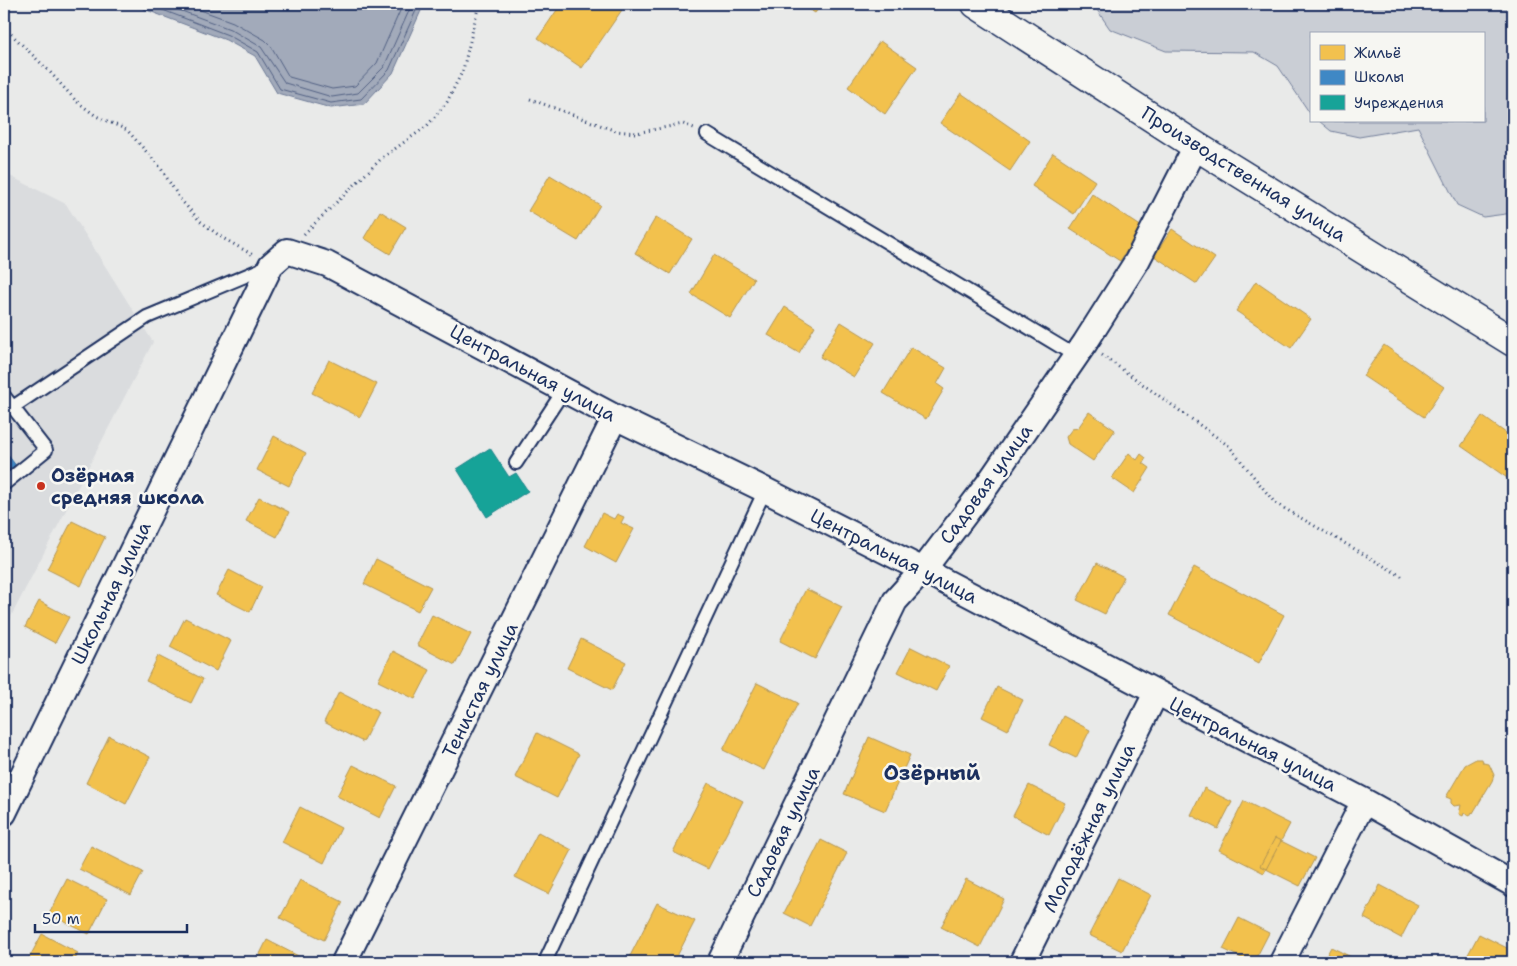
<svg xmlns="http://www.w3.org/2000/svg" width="1517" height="966" viewBox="0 0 1517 966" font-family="'Shantell Sans',sans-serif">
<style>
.built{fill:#dadcde}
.green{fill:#caced5;stroke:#727e9a}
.water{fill:#a2aaba;stroke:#6c7995}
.homes{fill:#f2c14e;stroke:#b29553}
.schools{fill:#3f88c5;stroke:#346da6}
.public{fill:#17a398;stroke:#188087}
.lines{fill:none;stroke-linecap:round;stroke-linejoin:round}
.shore{stroke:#516083;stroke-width:1}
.service-casing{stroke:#1b2f5e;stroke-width:16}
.minor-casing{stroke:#1b2f5e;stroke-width:28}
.tertiary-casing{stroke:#1b2f5e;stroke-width:31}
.path{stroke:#1b2f5e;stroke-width:3;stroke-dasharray:1 4;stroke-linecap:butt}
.service{stroke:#f6f6f2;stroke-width:12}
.minor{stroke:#f6f6f2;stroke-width:24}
.tertiary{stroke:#f6f6f2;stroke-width:28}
.poi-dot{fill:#c8321e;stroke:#f6f6f2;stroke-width:2}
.labels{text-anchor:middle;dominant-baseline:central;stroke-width:5;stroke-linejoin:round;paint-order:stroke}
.street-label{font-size:19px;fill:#1b2f5e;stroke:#f6f6f2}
.poi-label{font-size:19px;font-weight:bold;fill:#1b2f5e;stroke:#f6f6f2;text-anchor:start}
.quarter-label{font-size:21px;font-weight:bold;fill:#1b2f5e;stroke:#f6f6f2}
</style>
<rect width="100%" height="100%" fill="#e9eae9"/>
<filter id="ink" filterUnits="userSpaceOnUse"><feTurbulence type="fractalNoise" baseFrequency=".02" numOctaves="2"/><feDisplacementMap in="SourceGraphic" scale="10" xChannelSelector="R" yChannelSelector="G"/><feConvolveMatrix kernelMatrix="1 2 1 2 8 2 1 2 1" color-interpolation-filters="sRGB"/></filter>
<g filter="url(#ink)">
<path class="built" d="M4,173L66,204L153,342L4,630Z"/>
<path class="green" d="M1093,4H1513V213L1483,217L1457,205L1418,127L1359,137L1331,131L1319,121H1483V34H1311V115L1278,66L1254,52L1166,51L1110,29Z"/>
<path class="water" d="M140,4H424L393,73L364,104L331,108L277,93L255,56L226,40L144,9Z"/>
<path class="homes" d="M561,4H626L582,68L538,38Z
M801,4H822L815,13Z
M880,41L917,67L885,114L848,87Z
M961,93L1030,141L1010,171L940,123Z
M1053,153L1095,181L1074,214L1032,186Z
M550,175L600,205L578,241L528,211Z
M1092,194L1142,227L1120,261L1070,229Z
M380,211L406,227L390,254L364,238Z
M656,217L692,239L670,274L635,253Z
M1172,229L1215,258L1197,284L1154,256Z
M714,255L754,279L730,318L691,294Z
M1256,281L1311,319L1291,348L1236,311Z
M785,307L815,326L799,353L768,335Z
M841,322L875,343L854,377L820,357Z
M1384,345L1444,387L1424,417L1363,376Z
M911,347L946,368L937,384L944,389L926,419L883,393Z
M329,360L377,384L360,417L312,393Z
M1089,412L1115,430L1093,461L1068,444L1066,437L1072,429L1078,428Z
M1482,416L1513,438V482L1461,446Z
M274,436L306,453L289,486L257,470Z
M1129,453L1137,460L1141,454L1146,458L1143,463L1150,468L1134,493L1112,478Z
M259,497L289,512L277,537L246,521Z
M602,513L614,519L617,514L624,517L621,523L634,529L616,563L585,546Z
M72,521L105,537L81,586L47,569Z
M376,559L431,587L418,611L364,584Z
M1097,563L1124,577L1105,614L1077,600Z
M1194,567L1284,615L1259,663L1169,615Z
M229,570L262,587L250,612L216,595Z
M806,589L842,607L815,659L780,641Z
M39,601L69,617L55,643L25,627Z
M432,615L471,634L455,665L417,645Z
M185,618L231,641L216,671L170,647Z
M581,639L626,662L612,690L567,668Z
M911,647L949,666L936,691L898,672Z
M393,651L430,670L415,699L378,681Z
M158,656L203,679L191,703L146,681Z
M757,683L798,703L764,770L723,750Z
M997,687L1023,700L1008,730L982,717Z
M339,692L378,712L363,742L324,722Z
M1063,716L1090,730L1076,758L1049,745Z
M537,733L579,754L557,798L515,777Z
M109,736L150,757L126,804L86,783Z
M869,737L910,755L885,811L844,794Z
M1476,759H1482L1483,763L1489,764L1494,775L1492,781L1473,813L1472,812L1470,816L1464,813L1463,816L1459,814L1461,805L1454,806L1451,803V799L1446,797L1465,765Z
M353,765L396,786L380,818L337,796Z
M708,783L743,801L708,869L673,852Z
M1029,785L1065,803L1049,835L1013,816Z
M1204,788L1232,802L1218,829L1191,815Z
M1244,801L1290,824L1264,873L1219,850Z
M300,807L341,828L324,863L282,842Z
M538,832L572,850L549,894L515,877Z
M1275,838L1315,858L1300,886L1260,866Z
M821,840L847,853L810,926L784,913Z
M91,846L143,872L131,895L79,869Z
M1118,878L1151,895L1122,951L1089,935Z
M67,879L107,899L89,934L49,914Z
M966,879L1004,899L980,947L941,927Z
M300,880L343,902L324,940L280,918Z
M1380,885L1418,905L1401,938L1364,918Z
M657,903L695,921L674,962H627Z
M1239,918L1269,933L1254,962H1250L1223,949Z
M42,934L78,953L74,962H27Z
M1479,934L1513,951L1508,962H1464Z
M267,940L310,962H256Z
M1331,947L1361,962H1323Z"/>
<path class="schools" d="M4,450L17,467L4,478Z"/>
<path class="public" d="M490,448L509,477L516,473L528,491L487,517L457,469Z"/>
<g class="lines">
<path class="shore" d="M147,4L228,35L258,52L280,89L331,103L361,99L389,70L419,4
M163,4L230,29L261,47L285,83L332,97L358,93L384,67L412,4
M184,4L233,22L265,40L271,46L289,77L332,89L355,86L377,63L403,4"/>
<g class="service-casing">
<path id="service" d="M707,134L1076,356
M4,396L46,450L4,484
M13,407L147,317L269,266
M516,463L564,390
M545,962L765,490"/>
</g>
<g class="minor-casing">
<path id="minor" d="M4,813L271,265L287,251L327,264L615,417L765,490L923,570L1364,801L1513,884
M344,962L615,417
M720,962L895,601L923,570L988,484L1085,343L1137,261L1196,146
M1022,962L1156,693
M1282,962L1364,801"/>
</g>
<g class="tertiary-casing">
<path id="tertiary" d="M976,4L1196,146L1513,342"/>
</g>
<path class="path" d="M4,27L49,71L76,101L96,116L127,130L160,167L180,199L200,221L221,237L253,255
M530,99L616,131L636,133L683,124L694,128
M304,234L382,158L427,126L447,102L463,70L479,4
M1102,355L1229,446L1275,503L1403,577"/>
<use href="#service" class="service"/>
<use href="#minor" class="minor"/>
<use href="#tertiary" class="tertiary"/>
</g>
</g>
<circle class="poi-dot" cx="41" cy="486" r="5"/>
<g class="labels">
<g class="street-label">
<text transform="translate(1244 174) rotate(32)">Производственная улица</text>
<text transform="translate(533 373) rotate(28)">Центральная улица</text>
<text transform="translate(986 484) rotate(-54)">Садовая улица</text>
<text transform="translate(894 556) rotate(27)">Центральная улица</text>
<text transform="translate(111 593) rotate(-64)">Школьная улица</text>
<text transform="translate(480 690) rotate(-64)">Тенистая улица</text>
<text transform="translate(1253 744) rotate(27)">Центральная улица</text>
<text transform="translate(1089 828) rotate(-64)">Молодёжная улица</text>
<text transform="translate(783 832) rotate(-64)">Садовая улица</text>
</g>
<g class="poi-label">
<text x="51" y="475">Озёрная<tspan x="51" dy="22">средняя школа</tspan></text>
</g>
<g class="quarter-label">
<text x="932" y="773">Озёрный</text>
</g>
</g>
<rect width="1517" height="966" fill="none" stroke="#f6f6f2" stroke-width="20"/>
<rect x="10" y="10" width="1497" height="946" fill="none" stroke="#1b2f5e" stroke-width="2" filter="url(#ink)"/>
<rect x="1310" y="32" width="175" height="90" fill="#f6f6f2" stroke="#9ea6b7"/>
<rect x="1320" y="45" width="25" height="15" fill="#f2c14e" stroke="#9ea6b7"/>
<text x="1354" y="58" font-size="15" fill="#1b2f5e">Жильё</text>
<rect x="1320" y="70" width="25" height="15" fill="#3f88c5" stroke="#9ea6b7"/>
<text x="1354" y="82" font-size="15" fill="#1b2f5e">Школы</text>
<rect x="1320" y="95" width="25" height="15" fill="#17a398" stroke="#9ea6b7"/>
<text x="1354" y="108" font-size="15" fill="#1b2f5e">Учреждения</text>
<path d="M35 924v8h152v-8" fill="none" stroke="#1b2f5e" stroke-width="2.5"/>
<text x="42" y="924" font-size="15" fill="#1b2f5e" stroke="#f6f6f2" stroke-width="4" paint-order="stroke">50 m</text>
</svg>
